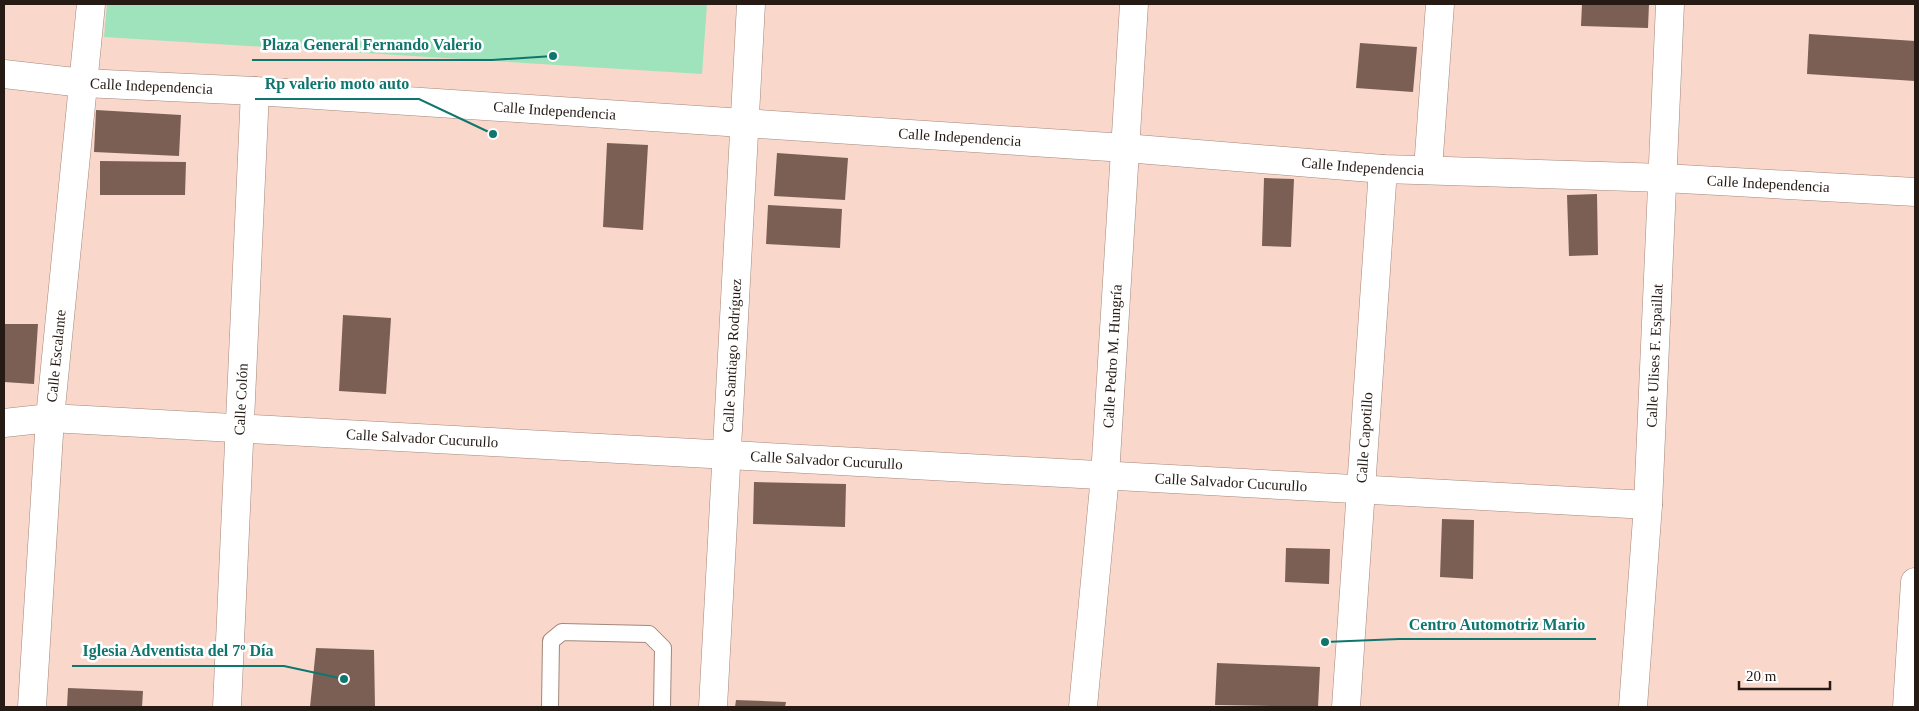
<svg xmlns="http://www.w3.org/2000/svg" width="1919" height="711" viewBox="0 0 1919 711" font-family="Georgia,serif">
<style>
.green{fill:#9fe3bd}
.building{fill:#7b5f54}
.lines{fill:none;stroke-linecap:round;stroke-linejoin:round}
.lane-casing{stroke:#a4867a;stroke-width:18}
.street-casing{stroke:#a4867a;stroke-width:29}
.lane{stroke:#fff;stroke-width:16}
.street{stroke:#fff;stroke-width:28}
.labels{text-anchor:middle;dominant-baseline:central;stroke-width:5;stroke-linejoin:round;paint-order:stroke}
.street-label{font-size:15px;fill:#261a15;stroke:#fff}
.leader{fill:none;stroke:#0f766e;stroke-width:2}
.callout-dot{fill:#0f766e;stroke:#fff;stroke-width:2}
.callout-label{font-size:16px;text-anchor:middle;font-weight:bold;fill:#0f766e;stroke:#fff;stroke-width:5;stroke-linejoin:round;paint-order:stroke}
</style>
<rect width="100%" height="100%" fill="#f9d8cb"/>
<path class="green" d="M107,4H707L702,74L104,37Z"/>
<path class="building" d="M1582,4H1649L1648,28L1581,26Z
M1809,34L1915,41V81L1807,74Z
M1360,43L1417,47L1413,92L1356,88Z
M96,110L181,115L179,156L94,152Z
M607,143L648,145L643,230L603,227Z
M777,153L848,158L845,200L774,196Z
M100,161L186,162L185,195H100Z
M1264,178L1294,179L1291,247L1262,246Z
M1597,194L1598,255L1569,256L1567,195Z
M768,205L842,209L840,248L766,244Z
M343,315L391,318L386,394L339,391Z
M4,324H38L34,384L4,382Z
M754,482L846,484L845,527L753,524Z
M1442,519L1474,520L1473,579L1440,577Z
M1286,548L1330,549L1329,584L1285,582Z
M316,648L374,650L375,707H310Z
M1217,663L1320,667L1318,707L1215,705Z
M68,688L143,691L142,707H67Z
M736,700L786,702L785,707H735Z"/>
<g class="lines">
<g class="lane-casing">
<path id="lane" d="M550,707L551,641L562,632L649,634L663,648L662,707"/>
</g>
<g class="street-casing">
<g id="street">
<path id="s1" d="M4,74L83,83L255,91L1125,148L1383,169L1664,178L1915,192"/>
<path d="M1428,169L1440,4"/>
<path id="s2" d="M4,423L50,418L1648,505"/>
<path id="s3" d="M32,707L50,418L91,4"/>
<path id="s4" d="M227,707L255,91"/>
<path id="s5" d="M713,707L751,4"/>
<path id="s6" d="M1083,707L1105,476L1134,4"/>
<path id="s7" d="M1346,707L1383,169"/>
<path id="s8" d="M1633,707L1648,505L1670,4"/>
<path d="M1907,707L1915,582"/>
</g>
</g>
<use href="#lane" class="lane"/>
<use href="#street" class="street"/>
</g>
<g class="labels">
<g class="street-label">
<text stroke="none"><textPath href="#s1" startOffset="148">Calle Independencia</textPath></text>
<text stroke="none"><textPath href="#s1" startOffset="552">Calle Independencia</textPath></text>
<text stroke="none"><textPath href="#s1" startOffset="958">Calle Independencia</textPath></text>
<text stroke="none"><textPath href="#s1" startOffset="1362">Calle Independencia</textPath></text>
<text stroke="none"><textPath href="#s1" startOffset="1768">Calle Independencia</textPath></text>
<text stroke="none"><textPath href="#s3" startOffset="352">Calle Escalante</textPath></text>
<text stroke="none"><textPath href="#s5" startOffset="352">Calle Santiago Rodríguez</textPath></text>
<text stroke="none"><textPath href="#s6" startOffset="352">Calle Pedro M. Hungría</textPath></text>
<text stroke="none"><textPath href="#s8" startOffset="352">Calle Ulises F. Espaillat</textPath></text>
<text stroke="none"><textPath href="#s4" startOffset="308">Calle Colón</textPath></text>
<text stroke="none"><textPath href="#s7" startOffset="270">Calle Capotillo</textPath></text>
<text stroke="none"><textPath href="#s2" startOffset="419">Calle Salvador Cucurullo</textPath></text>
<text stroke="none"><textPath href="#s2" startOffset="824">Calle Salvador Cucurullo</textPath></text>
<text stroke="none"><textPath href="#s2" startOffset="1229">Calle Salvador Cucurullo</textPath></text>
</g>
</g>
<path class="leader" d="M553 56L492 60H252M493 134L419 99H255M1325 642L1399 639H1596M344 679L284 666H72"/>
<g class="callout-dot">
<circle cx="553" cy="56" r="5"/>
<circle cx="493" cy="134" r="5"/>
<circle cx="1325" cy="642" r="5"/>
<circle cx="344" cy="679" r="5"/>
</g>
<g class="callout-label">
<text x="372" y="50">Plaza General Fernando Valerio</text>
<text x="337" y="89">Rp valerio moto auto</text>
<text x="1497" y="630">Centro Automotriz Mario</text>
<text x="178" y="656">Iglesia Adventista del 7º Día</text>
</g>
<rect width="1919" height="711" fill="none" stroke="#261a15" stroke-width="10"/>
<path d="M1739 681v8h91v-8" fill="none" stroke="#261a15" stroke-width="2.5"/>
<text x="1746" y="681" font-size="15" fill="#261a15" stroke="#ffffff" stroke-width="4" paint-order="stroke">20 m</text>
</svg>
